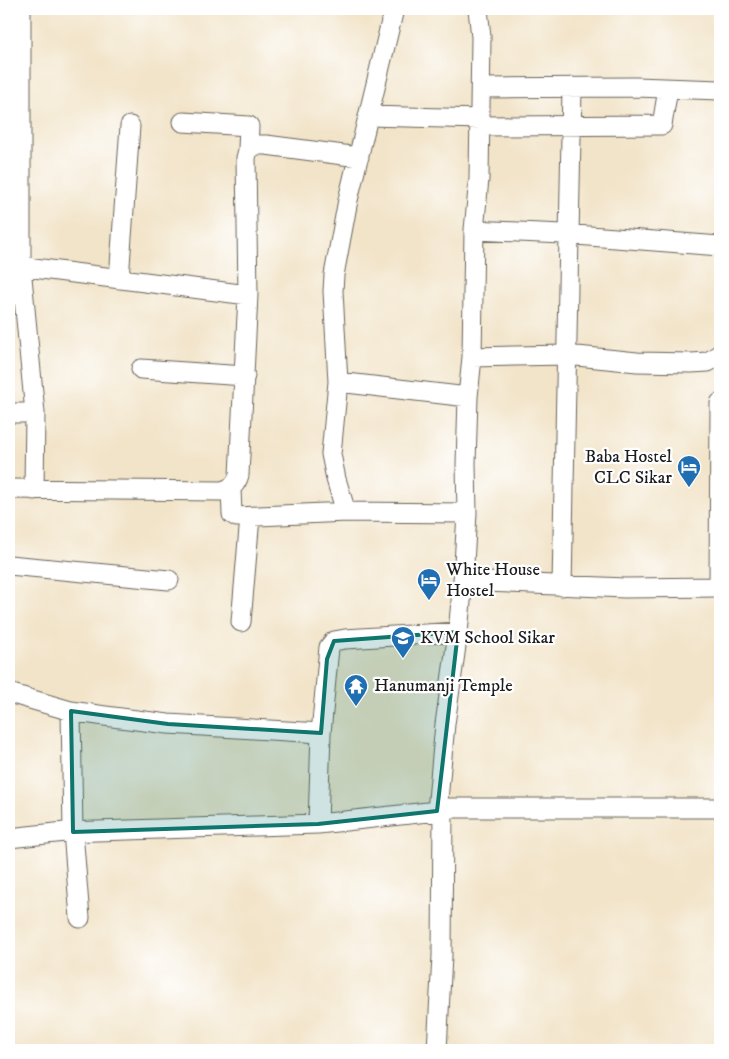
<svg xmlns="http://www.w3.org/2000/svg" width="729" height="1059" viewBox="0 0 729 1059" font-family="'IM FELL DW Pica',serif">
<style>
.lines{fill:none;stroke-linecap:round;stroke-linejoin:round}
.minor-casing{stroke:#676259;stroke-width:21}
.minor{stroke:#fff;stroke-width:19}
.marked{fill:#0f766e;fill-opacity:0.2;stroke:#0f766e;stroke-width:4;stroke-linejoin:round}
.labels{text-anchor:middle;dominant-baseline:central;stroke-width:4.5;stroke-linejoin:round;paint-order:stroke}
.poi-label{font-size:18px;fill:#1c1c1c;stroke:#fff;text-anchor:start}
</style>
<rect width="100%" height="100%" fill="#fff"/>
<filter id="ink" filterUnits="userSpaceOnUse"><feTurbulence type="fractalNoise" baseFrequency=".02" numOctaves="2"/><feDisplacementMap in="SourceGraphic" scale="10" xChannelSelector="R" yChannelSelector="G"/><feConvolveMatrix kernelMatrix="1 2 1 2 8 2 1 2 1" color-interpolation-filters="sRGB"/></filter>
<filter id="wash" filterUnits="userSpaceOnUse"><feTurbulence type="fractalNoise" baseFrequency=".0096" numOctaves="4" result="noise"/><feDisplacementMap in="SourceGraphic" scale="20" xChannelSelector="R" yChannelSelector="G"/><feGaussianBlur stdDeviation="1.12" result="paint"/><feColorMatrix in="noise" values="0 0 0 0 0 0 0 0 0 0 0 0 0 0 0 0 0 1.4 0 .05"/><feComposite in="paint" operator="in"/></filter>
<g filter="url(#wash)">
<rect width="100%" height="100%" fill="#f2e4c9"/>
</g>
<g filter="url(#ink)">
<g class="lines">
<g class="minor-casing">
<path id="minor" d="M21,9V267L35,413L34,490
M481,88L636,87L720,90
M369,116L481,119
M183,122L249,126L248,150
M480,126L662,125L668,89
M474,230L563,234L720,246
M10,265L248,295
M119,279L130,126
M472,357L567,355L637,362L691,363L708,362L720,354
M141,369L245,376
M338,382L468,397
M9,413H35
M9,489L222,491C232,488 236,485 239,475L248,295L246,158L248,150L254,145H266L359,157
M231,489L232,514L237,517L346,512L467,513
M346,512L336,479L331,454L338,382L333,291L334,275L348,200L394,9
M9,565L169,580
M463,581L625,588L720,587
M562,586L572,87
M719,587L720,403
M241,622L250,517
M9,693L71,711L105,716L168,724L321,733
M71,711L73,832L80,918
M437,811L445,724L458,632L463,581L467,513L466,464L468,397L472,357L474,230L479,179L481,37L478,9
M318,824L321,733L329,647L334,641L345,639L458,632
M9,838L65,832L318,824L437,811L443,808H720
M437,1050L442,956L443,808"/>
</g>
<use href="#minor" class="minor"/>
</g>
</g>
<path class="marked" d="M458,632L437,811L318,824L73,832L71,711L168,724L321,733L327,659L334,641Z"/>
<defs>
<g id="hotel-pin" transform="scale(1.25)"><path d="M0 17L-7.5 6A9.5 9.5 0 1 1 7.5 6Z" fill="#1f6fb2" stroke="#fff"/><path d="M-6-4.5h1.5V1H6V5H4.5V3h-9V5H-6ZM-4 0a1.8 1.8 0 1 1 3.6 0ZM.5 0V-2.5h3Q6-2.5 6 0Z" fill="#fff"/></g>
<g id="school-pin" transform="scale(1.25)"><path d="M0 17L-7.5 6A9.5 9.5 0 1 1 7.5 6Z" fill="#1f6fb2" stroke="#fff"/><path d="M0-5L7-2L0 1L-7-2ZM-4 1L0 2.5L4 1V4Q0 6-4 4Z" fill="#fff"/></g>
<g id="temple-pin" transform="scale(1.25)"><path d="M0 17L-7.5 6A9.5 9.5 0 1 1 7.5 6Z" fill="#1f6fb2" stroke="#fff"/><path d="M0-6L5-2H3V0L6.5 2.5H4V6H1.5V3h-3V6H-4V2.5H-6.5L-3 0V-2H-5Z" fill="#fff"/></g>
</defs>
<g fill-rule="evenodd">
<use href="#hotel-pin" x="689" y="467"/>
<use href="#hotel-pin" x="429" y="580"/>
<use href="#school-pin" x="403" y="638"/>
<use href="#temple-pin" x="356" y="686"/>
</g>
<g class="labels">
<g class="poi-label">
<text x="672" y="457" text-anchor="end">Baba Hostel<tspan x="672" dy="21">CLC Sikar</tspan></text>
<text x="446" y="570">White House<tspan x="446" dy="21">Hostel</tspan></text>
<text x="420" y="638">KVM School Sikar</text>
<text x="374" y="686">Hanumanji Temple</text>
</g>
</g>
<rect width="729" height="1059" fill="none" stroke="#fff" stroke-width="30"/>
</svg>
